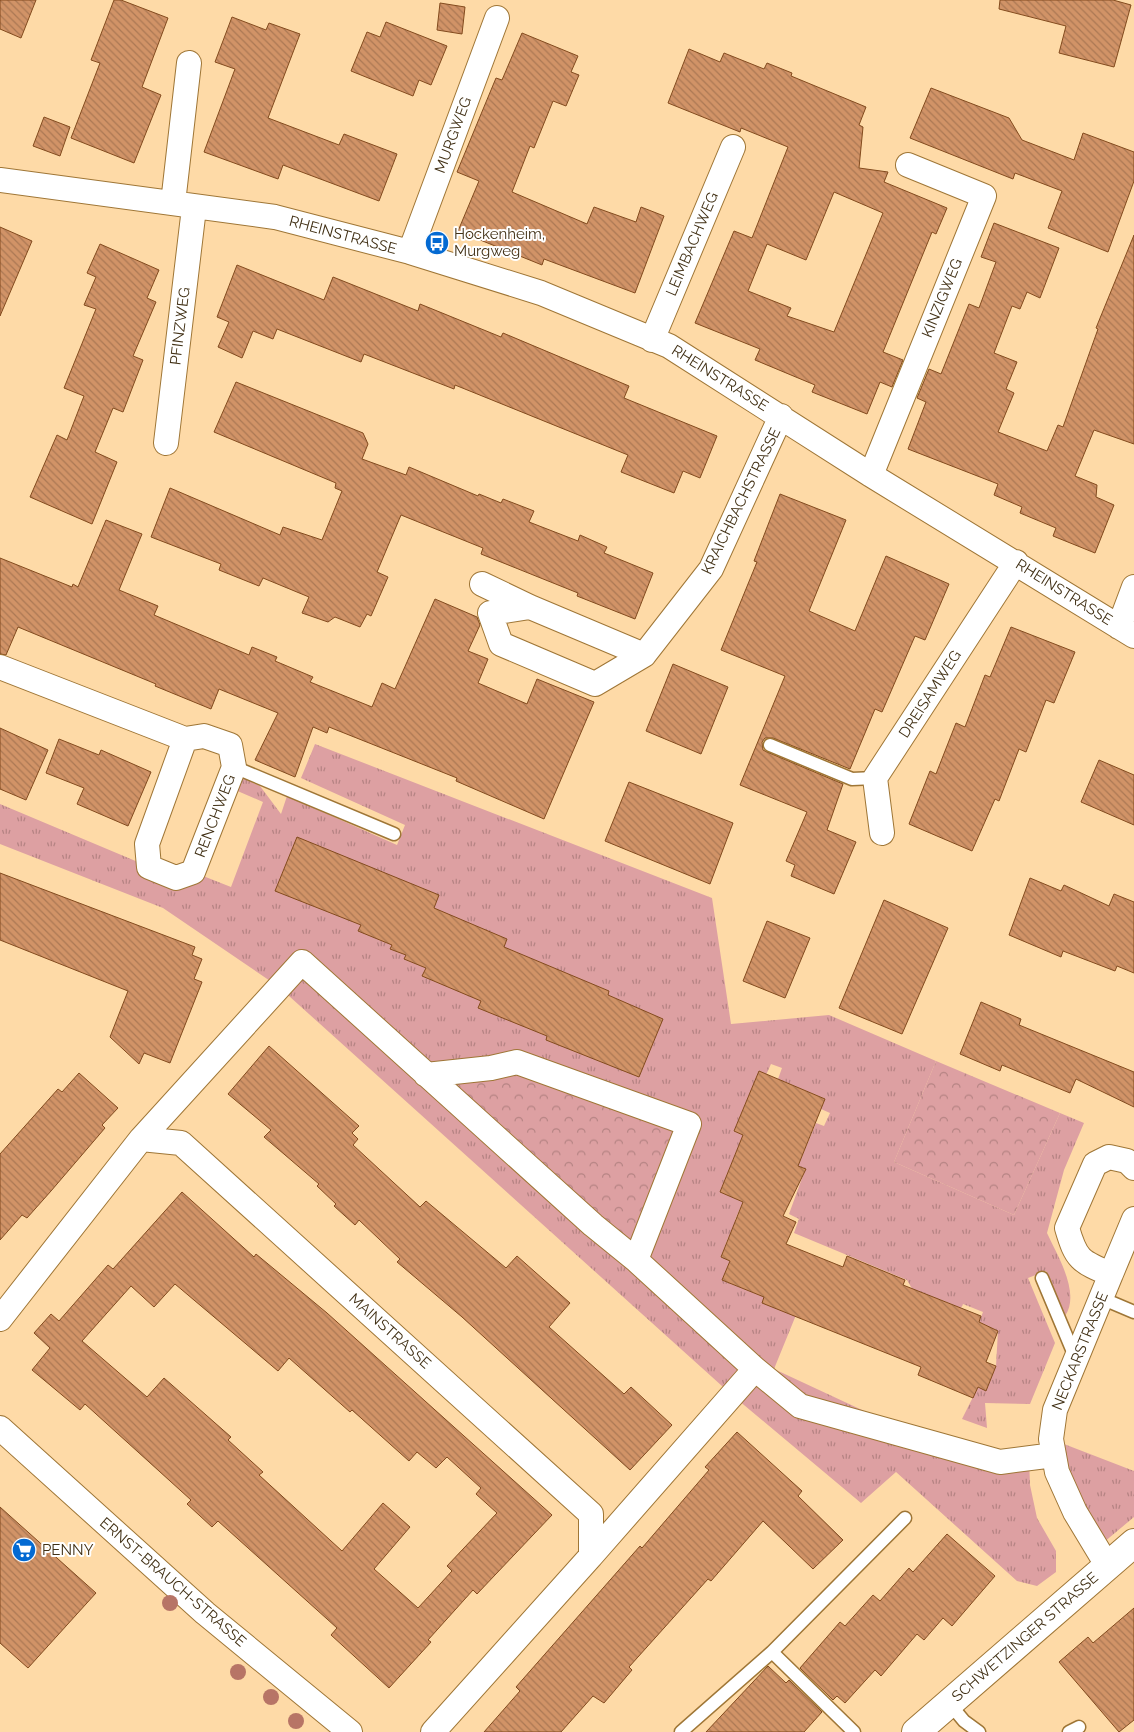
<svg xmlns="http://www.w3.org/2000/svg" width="1134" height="1732" viewBox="0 0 1134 1732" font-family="Raleway,sans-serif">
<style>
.grass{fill:url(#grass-tufts)}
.park{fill:url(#park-crowns)}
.building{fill:url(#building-back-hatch);stroke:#834b1e;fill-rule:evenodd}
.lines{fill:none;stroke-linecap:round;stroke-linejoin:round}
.service-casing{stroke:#9f7636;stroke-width:15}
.minor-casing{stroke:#9f7636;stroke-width:26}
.secondary-casing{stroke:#9f7636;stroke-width:30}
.service{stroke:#fff;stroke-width:12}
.minor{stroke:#fff;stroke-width:24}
.secondary{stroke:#fff;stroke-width:28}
.tree{fill:#b77466}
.labels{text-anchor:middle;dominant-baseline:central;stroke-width:4;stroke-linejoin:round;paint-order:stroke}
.street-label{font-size:15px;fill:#413015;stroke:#fff}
.poi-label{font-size:15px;fill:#413015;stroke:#fff;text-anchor:start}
</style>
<defs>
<pattern id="grass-tufts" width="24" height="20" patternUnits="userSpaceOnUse" patternTransform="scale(1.25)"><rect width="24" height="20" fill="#dda0a2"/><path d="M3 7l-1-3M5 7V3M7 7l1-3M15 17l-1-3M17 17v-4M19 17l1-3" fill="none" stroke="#b58383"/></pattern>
<pattern id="park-crowns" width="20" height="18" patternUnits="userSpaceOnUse" patternTransform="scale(1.25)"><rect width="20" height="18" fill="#dda0a2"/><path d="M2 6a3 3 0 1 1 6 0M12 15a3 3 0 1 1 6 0" fill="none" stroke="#b58383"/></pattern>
<pattern id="building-back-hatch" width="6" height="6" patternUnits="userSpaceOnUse" patternTransform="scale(1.25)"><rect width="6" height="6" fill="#d19367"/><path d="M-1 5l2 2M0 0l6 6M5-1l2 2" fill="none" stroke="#ab7854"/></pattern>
</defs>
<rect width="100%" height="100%" fill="#fedaa7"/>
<path class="grass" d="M315,744L712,898L731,1024L829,1015L936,1061L894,1162L1014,1215L1060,1113L1084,1123L1064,1170L1047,1233C1057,1255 1081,1293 1065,1316L1046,1271L1028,1278L1055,1343L1030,1404L985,1403L987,1428L962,1419L978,1387L986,1390L996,1366L998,1331L979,1322L983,1312L963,1304L961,1308L939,1299L936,1306L918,1299L907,1280L794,1233L799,1219L789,1214L805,1170L798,1166L816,1123L824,1126L830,1113L821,1109L825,1099L778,1079L782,1068L771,1064L766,1075L759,1072L734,1131L743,1135L720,1192L743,1202L735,1220L745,1224L728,1238L721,1257L730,1261L722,1280L764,1297L762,1303L796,1315L774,1369L935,1444L1029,1458L1030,1485L1037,1518L1056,1551V1572L1037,1586L1017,1581L896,1472L861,1503L732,1395L279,987L163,908L0,844V804L176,878L193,872L231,887L263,802L226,786L232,773L260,786L281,814L287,796L397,845L405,825L301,778Z
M1051,1439L1134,1471V1517L1097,1548Z"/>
<path class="park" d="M936,1061L1060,1113L1014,1215L894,1162Z
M517,1062L689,1124L636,1260L426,1075Z"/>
<path class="building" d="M0,0H36L21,38L0,29Z
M114,0H121L168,18L142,87L161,95L134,163L71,138L100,63L91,60Z
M1000,0H1113L1131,5L1114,67L1059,53L1066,26L999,9Z
M440,3L465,7L462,34L437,30Z
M232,17L266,30L269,23L300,34L268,118L339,145L344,134L397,154L379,201L283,165L278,179L204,152L235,69L215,62Z
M386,22L447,46L431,85L419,80L413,96L351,71L367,32L380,37Z
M522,33L578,56L571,72L579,75L566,106L553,101L534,148L530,146L512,192L587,224L594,207L636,222L641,207L664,216L635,293L544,259L542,265L458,231L479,181L457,172L496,78L502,80Z
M689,49L720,62L724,53L764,69L767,63L792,73L791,76L866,107L859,125L863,127L859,168L888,172L884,182L947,208L936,234L932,232L883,352L903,360L892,387L880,382L867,414L812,392L815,385L755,360L760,349L695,323L734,231L752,238L788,147L741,128L740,132L668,103ZM834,192L883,213L834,332L787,316L791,308L748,291L767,244L806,260Z
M931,88L1009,118L1022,140L1074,160L1083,133L1134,152V181L1108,252L1048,228L1062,191L1015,173L1013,179L910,138Z
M44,117L70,127L60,156L33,146Z
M994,223L1059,248L1040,298L1027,292L1020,309L1012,306L994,353L1017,362L1006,389L1014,393L998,432L1047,451L1058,425L1063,427L1098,329L1096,328L1134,235V444L1094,430L1075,476L1097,485L1096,497L1114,505L1095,553L1053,536L1056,528L1020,513L1022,507L994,495L998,484L908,449L926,402L917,398L929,369L941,374L969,304L979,308L996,262L981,257Z
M0,227L32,241L0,316Z
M100,244L159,270L147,298L156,302L133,356L143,360L123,412L113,408L95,452L117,462L92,524L30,497L57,435L67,440L84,396L64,388L96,309L84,305L96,277L87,273Z
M237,265L324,300L333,277L418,311L420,304L501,337L503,333L629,386L624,398L717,436L700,478L683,471L674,493L621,472L628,455L455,385L454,389L364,354L361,362L277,329L273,339L253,331L242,358L218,347L229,322L217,317Z
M236,382L363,433L368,444L362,459L406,475L409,467L478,496L479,494L501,503L503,499L534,511L529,522L578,541L580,535L607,547L604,553L653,573L635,619L577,596L578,593L481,554L483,548L401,515L377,572L388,577L371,616L367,614L360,627L335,617L328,622L302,613L309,597L263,578L259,586L219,570L221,564L151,537L170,488L280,535L283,527L322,540L342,491L335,488L336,483L214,432Z
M780,494L846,520L809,611L855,631L886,556L949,584L925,640L915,636L882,712L875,709L850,769L773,738H765L762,742L763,750L767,752L843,784L827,830L856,842L834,894L791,876L795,865L786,861L807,812L740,785L785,676L721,650L757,562L754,561Z
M106,520L142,534L119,590L158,606L154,615L249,655L252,647L277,657L275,661L313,677L310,682L372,707L382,683L395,689L435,599L477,617L480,625L468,651L488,659L478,683L527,704L537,679L594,702L544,819L456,781L457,778L329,727L327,733L313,727L295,777L255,760L278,713L219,689L211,709L155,686L156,684L18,627L6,655L0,654V558L72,587L73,584L78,587Z
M1011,627L1075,652L1054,703L1046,700L1026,752L1019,749L999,801L995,799L972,851L909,824L930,771L936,774L956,723L965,727L985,675L990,677Z
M673,664L728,687L701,754L646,731Z
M0,728L48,750L26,800L0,789Z
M59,739L99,755L101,750L151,772L128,826L77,804L84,788L46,773Z
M1099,760L1134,775V825L1081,802Z
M629,782L733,823L710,884L605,841Z
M297,837L439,895L434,908L507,939L504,947L609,991L608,995L663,1019L639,1077L546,1040L547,1036L478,1008L481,1001L422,976L426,968L404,959L406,955L390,949L392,945L358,931L361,925L275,891Z
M0,873L195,947L192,955L202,959L194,979L202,982L170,1063L144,1053L139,1064L110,1037L128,991L0,940Z
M1030,878L1061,891L1064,885L1109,906L1114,894L1134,902V973L1117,966L1115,971L1063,951L1061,957L1009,935Z
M884,900L948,928L902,1034L839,1008Z
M767,921L810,938L785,998L743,981Z
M981,1002L1021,1019L1019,1025L1134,1072V1107L1076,1079L1070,1093L1002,1065L1000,1071L960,1054Z
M269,1046L359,1126L352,1133L358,1139L353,1145L420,1207L426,1201L506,1268L517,1256L570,1303L549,1327L624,1394L631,1387L672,1425L630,1470L462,1317L397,1262L400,1259L359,1220L355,1225L334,1206L336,1204L317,1186L319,1184L264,1137L271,1130L228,1094Z
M759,1071L825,1099L798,1166L806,1169L783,1216L796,1222L786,1244L843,1267L847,1256L905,1280L903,1285L981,1316L979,1322L998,1331L986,1362L996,1366L986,1391L978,1387L973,1398L918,1375L921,1367L762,1303L764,1297L722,1280L730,1261L721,1257L743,1202L720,1192L743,1135L734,1131Z
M79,1073L118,1108L102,1125L105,1128L51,1191L27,1218L22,1215L0,1240V1154L58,1089L62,1092Z
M182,1192L254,1257L256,1254L327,1313L552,1515L477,1594L473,1590L428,1640L431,1642L389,1688L331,1635L337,1628L218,1521L212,1527L187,1504L191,1500L85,1404L80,1410L32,1370L50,1348L34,1333L51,1314L59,1321L108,1265L113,1269ZM175,1284L278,1371L289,1358L350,1412L352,1410L409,1461L417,1452L436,1468L447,1457L481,1488L476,1494L497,1513L447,1566L452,1571L418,1608L374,1569L410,1527L383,1503L342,1551L259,1475L263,1472L228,1440L231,1437L164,1378L147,1397L82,1341L131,1286L154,1307Z
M737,1432L802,1491L798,1496L843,1540L813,1569L763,1521L711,1581L708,1579L629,1667L632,1670L604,1703L593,1696L561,1732H484L520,1691L516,1687L640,1546L642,1548L709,1470L705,1467Z
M0,1507L96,1593L28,1668L0,1643Z
M947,1534L995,1576L952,1626L943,1618L924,1640L917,1634L881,1676L875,1670L845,1703L837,1696L833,1700L800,1668L840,1622L845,1626L873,1595L880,1601L909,1568L913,1572Z
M1134,1608V1720L1119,1732L1059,1662L1088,1637L1093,1643Z
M768,1666L786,1683L789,1680L822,1712L804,1732H706Z"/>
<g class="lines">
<g class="service-casing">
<path id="service" d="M770,745L852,779L875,778
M234,767L394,834
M1042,1278L1076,1359
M1101,1298L1134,1312
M949,1703L964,1721L979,1732
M681,1732L772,1652
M854,1732L772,1652L905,1518
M1069,1732L1079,1727"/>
</g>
<g class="minor-casing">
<path id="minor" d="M0,180L275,217L410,252L541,293L669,346L871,475L1134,636
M173,203L189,63
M410,252L497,18
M652,340L733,147
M166,443L194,208
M871,475L984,196L908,165
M482,584L530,607L644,655L711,569L781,416
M530,607L490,613L501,644L595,684L644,655
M1119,627L1134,587
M0,667L185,739L204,736L230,745L234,767L193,872L176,878L149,867L147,844L185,739
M882,833L875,778L1016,562
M426,1075L491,1068L517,1062L689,1124L636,1260
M141,1139L302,962L593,1225L636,1260L755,1369
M1111,1274L1134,1219
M0,1319L141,1139L181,1143L591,1514V1556L433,1732
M0,1428L205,1613L350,1732
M591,1556L755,1369L800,1406L1000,1462L1054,1455
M1107,1565L1075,1512L1057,1472L1051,1439L1055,1410L1111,1274C1080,1262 1076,1259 1067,1228L1095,1164L1109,1157L1127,1161L1134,1168"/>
</g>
<g class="secondary-casing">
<path id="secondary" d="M916,1732L1134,1543"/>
</g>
<use href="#service" class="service"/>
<use href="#minor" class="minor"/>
<use href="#secondary" class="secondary"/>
</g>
<g class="tree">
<circle cx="170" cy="1603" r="8"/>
<circle cx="238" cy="1672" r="8"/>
<circle cx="271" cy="1697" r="8"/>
<circle cx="296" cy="1721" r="8"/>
</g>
<defs>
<g id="bus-disc" transform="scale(1.25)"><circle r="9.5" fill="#046ad2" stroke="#fff"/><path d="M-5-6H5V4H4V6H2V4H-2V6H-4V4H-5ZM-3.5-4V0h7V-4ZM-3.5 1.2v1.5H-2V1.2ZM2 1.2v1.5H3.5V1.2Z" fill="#fff"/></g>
<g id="supermarket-disc" transform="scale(1.25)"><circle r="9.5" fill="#046ad2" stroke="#fff"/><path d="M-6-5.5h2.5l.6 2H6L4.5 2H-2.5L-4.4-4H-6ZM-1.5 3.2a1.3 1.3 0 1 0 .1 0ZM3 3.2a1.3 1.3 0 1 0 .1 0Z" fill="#fff"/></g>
</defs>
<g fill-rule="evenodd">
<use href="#bus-disc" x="437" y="243"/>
<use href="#supermarket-disc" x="24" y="1550"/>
</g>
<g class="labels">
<g class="street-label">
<text transform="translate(453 135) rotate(-70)">MURGWEG</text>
<text transform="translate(343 235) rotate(15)">RHEINSTRASSE</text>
<text transform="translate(692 244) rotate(-67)">LEIMBACHWEG</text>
<text transform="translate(942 298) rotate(-68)">KINZIGWEG</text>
<text transform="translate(180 326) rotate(-83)">PFINZWEG</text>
<text transform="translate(720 378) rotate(32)">RHEINSTRASSE</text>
<text transform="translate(741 501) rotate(-64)">KRAICHBACHSTRASSE</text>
<text transform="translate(1064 592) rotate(32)">RHEINSTRASSE</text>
<text transform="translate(930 694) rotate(-57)">DREISAMWEG</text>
<text transform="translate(215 816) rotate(-69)">RENCHWEG</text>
<text transform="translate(390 1331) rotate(42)">MAINSTRASSE</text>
<text transform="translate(1080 1351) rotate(-68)">NECKARSTRASSE</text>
<text transform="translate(173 1582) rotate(41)">ERNST-BRAUCH-STRASSE</text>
<text transform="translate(1025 1637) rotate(-41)">SCHWETZINGER STRASSE</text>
</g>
<g class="poi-label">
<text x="454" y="234">Hockenheim,<tspan x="454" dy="17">Murgweg</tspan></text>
<text x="42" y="1550">PENNY</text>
</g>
</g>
</svg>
